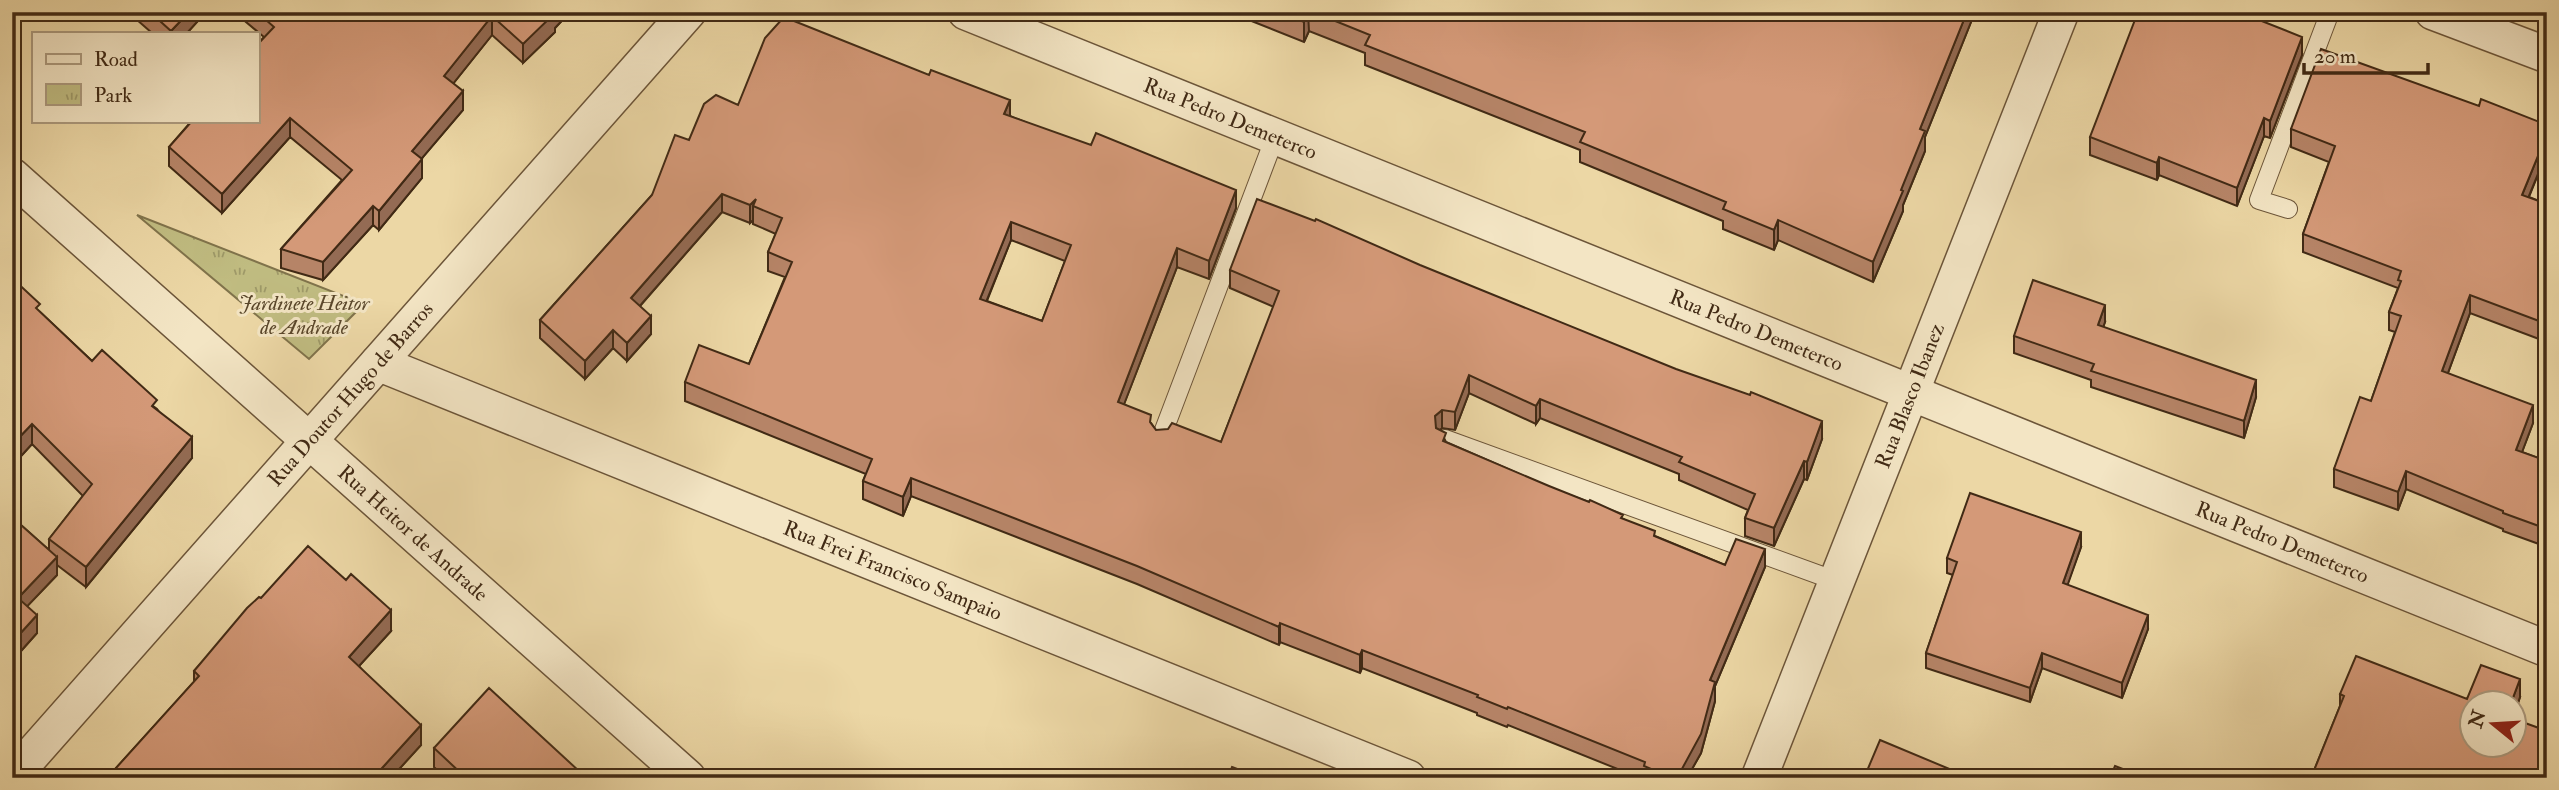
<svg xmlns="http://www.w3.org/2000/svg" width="2559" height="790" viewBox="0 0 2559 790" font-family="'IM FELL Double Pica',serif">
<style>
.park{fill:url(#park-tufts);stroke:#80734b;stroke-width:2}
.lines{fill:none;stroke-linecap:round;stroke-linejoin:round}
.lane-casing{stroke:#6c5539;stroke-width:20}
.street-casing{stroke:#6c5539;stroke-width:38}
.lane{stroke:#f3e5c4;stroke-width:18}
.street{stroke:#f3e5c4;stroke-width:35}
.wall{fill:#b68467;stroke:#412a15;stroke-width:2;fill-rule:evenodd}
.shaded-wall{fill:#946b54;stroke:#412a15;stroke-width:2}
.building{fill:#d49978;stroke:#412a15;stroke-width:2;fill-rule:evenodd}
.labels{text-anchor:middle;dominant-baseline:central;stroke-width:6;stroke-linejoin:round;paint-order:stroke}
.street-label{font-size:21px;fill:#412a15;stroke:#f3e5c4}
.park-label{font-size:21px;font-style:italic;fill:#5a472b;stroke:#f3e5c4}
</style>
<defs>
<pattern id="park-tufts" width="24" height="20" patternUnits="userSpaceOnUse" patternTransform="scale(1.75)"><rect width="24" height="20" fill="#c0bc81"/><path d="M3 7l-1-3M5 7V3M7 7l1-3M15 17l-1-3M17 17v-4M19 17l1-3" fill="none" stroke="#9e9968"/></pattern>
</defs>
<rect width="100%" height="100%" fill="#ecd7a5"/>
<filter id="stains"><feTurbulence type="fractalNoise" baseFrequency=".00286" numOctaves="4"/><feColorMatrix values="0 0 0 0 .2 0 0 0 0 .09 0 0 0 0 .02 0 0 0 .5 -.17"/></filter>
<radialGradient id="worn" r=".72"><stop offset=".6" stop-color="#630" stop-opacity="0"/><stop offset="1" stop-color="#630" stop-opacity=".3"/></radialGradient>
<path class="park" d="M137,215L364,304L309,359Z"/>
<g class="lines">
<g class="lane-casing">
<path id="lane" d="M2288,209L2259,200L2330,12
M1161,438L1275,137
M1445,439L1836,581"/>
</g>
<g class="street-casing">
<g id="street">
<path id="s1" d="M966,12L2547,649"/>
<path d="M2433,12L2547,55"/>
<path id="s2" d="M12,176L688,778"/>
<path id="s3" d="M378,363L1408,778"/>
<path id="s4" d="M12,777L688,12"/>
<path id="s5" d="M1759,778L2061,12"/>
</g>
</g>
<use href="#lane" class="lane"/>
<use href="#street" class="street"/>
</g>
<path class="wall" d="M128,12H206L187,33H152Z
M234,12H570L555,28V32L523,63L492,35L453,84L463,110L421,159L422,178L379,230L373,225L323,280L281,268V249L342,180L290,137L222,213L169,166V147L264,37Z
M1239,12H1975L1925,137V151L1903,205V211L1873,282L1778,240L1774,250L1723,229V221L1580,162V150L1365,65V53L1309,31L1304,42L1244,18V15Z
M2302,55L2270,138L2264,136L2237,206L2159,175L2157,180L2090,155V137Z
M738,105L1010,116L1236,208L1209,279L1177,267L1124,404L1151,423L1156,430L1221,442L1274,307L1230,288V270L1822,439L1807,480L1804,479L1774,546L1745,536V518L1748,510L1679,480V474L1540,418L1536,424L1469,393L1455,430L1442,428L1440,430L1446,442L1623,519L1655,536L1725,565L1765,567L1715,686V701L1701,753L1687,778H1640L1508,725L1507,727L1477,715V713L1362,668L1360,673L1280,642L1279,645L1137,584L911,496L903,516L863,499V481L866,474L685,401V382L749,364L785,277L768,271V252L776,234L753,224V220L750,223L722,212L640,306L651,334L627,361L613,348L585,379L540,338V320L652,195L689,140ZM1011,240L1065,261L1042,321L987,301Z
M2479,106L2547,125V152L2529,197L2547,204V342L2470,313L2448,373L2533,423L2522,452L2547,461V547L2503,531V529L2406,489L2398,510L2334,487V469L2371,401L2395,332L2389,330V312L2398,288L2303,252V234L2329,162L2291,147V129Z
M40,312L92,361L157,409L192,458L86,587L57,565V575L27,606L37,633L21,651V658L12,517L49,550V539L83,496L32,444L12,466Z
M2105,322L2103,327L2256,397L2244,438L2091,387V380L2014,353V336Z
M2081,547L2067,585L2148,629L2122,698L2042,668L2030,702L1926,668V653L1953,575L1947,573V558Z
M261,598L391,631L359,666L421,745L391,778H107L194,682V671Z
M2340,694L2467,699L2520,697L2514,715V703L2472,745L2547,778H2311L2340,706Z
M434,748L580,778H445L434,767Z"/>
<path class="shaded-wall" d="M189,12H206L187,33H171V31Z
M553,12H570L555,28V32L523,63V44Z
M1308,12L1309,31L1304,42V22Z
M1967,12H1975L1925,137V151L1903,205V211L1873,282V262L1920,129Z
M492,16V35L444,95V76Z
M2302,37V55L2270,138V121Z
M463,91V110L412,170V151Z
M1010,100V118L1004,114Z
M290,118V137L222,213V194Z
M2264,118V136L2237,206V188Z
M2547,134V152L2522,213V195Z
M2159,157V175L2157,180V163Z
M422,159V178L379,230V211Z
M1236,190V208L1209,279V261Z
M722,194V212L631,316V298Z
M756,199L753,206V220L750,223V205Z
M373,206V225L323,280V262Z
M1778,220V240L1774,250V230Z
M1011,222V240L980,317V299Z
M1177,248V267L1118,420V402Z
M2470,295V313L2442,389V371Z
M2105,305V322L2098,342V325Z
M651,316V334L627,361V343Z
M613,330V348L585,379V361Z
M1469,375V393L1455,430V412Z
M2256,380V397L2244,438V421Z
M1540,399V418L1536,424V406Z
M2533,405V423L2516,468V450Z
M1442,410V428L1435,435V416Z
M1822,421V439L1807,480V462Z
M32,424V444L12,466V445Z
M192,437V458L86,587V567Z
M1804,461V479L1774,546V528Z
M2406,471V489L2398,510V492Z
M911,478V496L903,516V497Z
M2081,532V547L2063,598V583Z
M1765,549V567L1715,686V701L1701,753L1687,778H1677L1710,680Z
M57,557V575L18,616V598Z
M391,610V631L349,677V657Z
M37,615V633L21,651V658L12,668V650L17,637Z
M2148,615V629L2122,698V683Z
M1280,623V642L1279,645V627Z
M1362,650V668L1360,673V655Z
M2042,653V668L2030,702V688Z
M2520,679V697L2514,715V703H2511Z
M421,725V745L391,778H373Z"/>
<path class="building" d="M150,12H189L171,31Z
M257,12H555V13L523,44L492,16L444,76L463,91L412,151L422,159L379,211L373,206L323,262L281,249L352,170L290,118L222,194L169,147L192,121H257V45L274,27Z
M1279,12H1308L1304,22Z
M1313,12H1967L1920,129L1925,131L1901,190L1903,191L1873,262L1778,220L1774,230L1723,209L1726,202L1580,142L1585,132L1365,45L1370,35Z
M2138,12H2239L2302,37L2270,121L2264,118L2237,188L2159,157L2157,163L2090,137Z
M784,17L929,75L931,70L1010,100L1004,114L1091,145L1096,133L1236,190L1209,261L1177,248L1118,402L1151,415L1150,422L1156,430L1168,429L1172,423L1221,442L1279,291L1230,270L1257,199L1315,221L1316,219L1420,265L1676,369L1750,395L1751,392L1822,421L1807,462L1804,461L1774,528L1745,518L1755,494L1679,462L1682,457L1540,399L1536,406L1469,375L1455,412L1442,410L1435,416L1436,428L1446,433L1443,441L1549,486L1589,502L1590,500L1623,515L1621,518L1655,531L1654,536L1725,565L1736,539L1765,549L1710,680L1715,682L1701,734L1677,778H1672L1644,766L1645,762L1508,707L1507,709L1477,697L1478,695L1362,650L1360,655L1280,623L1279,627L1137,566L911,478L903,497L863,481L872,459L685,382L699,345L749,364L792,262L768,252L782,218L753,206L756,199L750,205L722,194L631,298L651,316L627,343L613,330L585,361L540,320L652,195L675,135L689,140L704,104L716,95L738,105L765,38ZM1011,222L1071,245L1042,321L980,299Z
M2321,49L2479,106L2481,99L2547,125V134L2522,195L2547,204V324L2470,295L2442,371L2533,405L2516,450L2547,461V529L2503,513V511L2406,471L2398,492L2334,469L2360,397L2371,401L2401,316L2389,312L2401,281L2398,280L2401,271L2303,234L2335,146L2291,129Z
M12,278L40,304L36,308L92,361L102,350L157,400L152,406L192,437L86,567L49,539L92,484L32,424L12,445Z
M2033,280L2105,305L2098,325L2256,380L2244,421L2091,371L2094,364L2014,336Z
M1970,493L2081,532L2063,583L2148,615L2122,683L2042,653L2030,688L1926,653L1957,562L1947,558Z
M12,517L57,557L18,598L37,615L17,637L21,641L12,650Z
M308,546L346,580L351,574L391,610L349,657L421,725L373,778H170L166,774L163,778H107L199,676L194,671L247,608L259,597L261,598Z
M2356,656L2467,699L2481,665L2520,679L2511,703H2472V745H2514V719L2547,731V778H2397L2384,773L2382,778H2311L2344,696L2340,694Z
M489,688L580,772L577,775L580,778H463L464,776L434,748Z
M1880,740L1971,778H1864Z
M2115,766L2146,778H2110Z
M1232,767L1261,778H1228Z"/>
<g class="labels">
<g class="street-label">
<text stroke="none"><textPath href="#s1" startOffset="285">Rua Pedro Demeterco</textPath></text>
<text stroke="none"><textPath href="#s1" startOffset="852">Rua Pedro Demeterco</textPath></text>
<text stroke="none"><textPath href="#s4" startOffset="511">Rua Doutor Hugo de Barros</textPath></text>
<text stroke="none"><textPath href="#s5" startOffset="411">Rua Blasco Ibanez</textPath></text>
<text stroke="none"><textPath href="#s2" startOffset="537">Rua Heitor de Andrade</textPath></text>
<text stroke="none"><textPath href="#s1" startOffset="1419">Rua Pedro Demeterco</textPath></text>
<text stroke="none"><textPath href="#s3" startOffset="555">Rua Frei Francisco Sampaio</textPath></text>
</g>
<g class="park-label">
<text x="304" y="303">Jardinete Heitor<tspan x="304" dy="24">de Andrade</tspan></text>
</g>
</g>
<rect width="2559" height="790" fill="none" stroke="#ecd7a5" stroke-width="42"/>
<rect x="14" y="14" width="2531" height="762" fill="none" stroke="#412a15" stroke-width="3.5"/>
<rect x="21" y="21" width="2517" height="748" fill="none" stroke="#412a15" stroke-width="2"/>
<rect x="32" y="32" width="228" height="91" fill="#f3e5c4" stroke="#ac9a7e" stroke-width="2"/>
<rect x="46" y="54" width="35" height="10" fill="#f3e5c4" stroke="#ac9a7e" stroke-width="2"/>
<text x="94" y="66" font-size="21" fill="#412a15">Road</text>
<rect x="46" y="84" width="35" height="21" fill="url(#park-tufts)" stroke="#ac9a7e" stroke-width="2"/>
<text x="94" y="102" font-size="21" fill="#412a15">Park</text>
<g transform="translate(2493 724) rotate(288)"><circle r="33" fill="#f3e5c4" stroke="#ac9a7e" stroke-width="2"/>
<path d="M0-5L12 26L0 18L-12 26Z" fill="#8f2418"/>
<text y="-10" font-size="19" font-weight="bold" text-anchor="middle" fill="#412a15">N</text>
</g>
<path d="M2304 63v10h124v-10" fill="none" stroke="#412a15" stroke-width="3.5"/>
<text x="2314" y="63" font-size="21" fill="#412a15" stroke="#f3e5c4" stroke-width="5" paint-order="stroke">20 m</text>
<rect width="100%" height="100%" filter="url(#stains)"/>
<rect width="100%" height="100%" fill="url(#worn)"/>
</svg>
